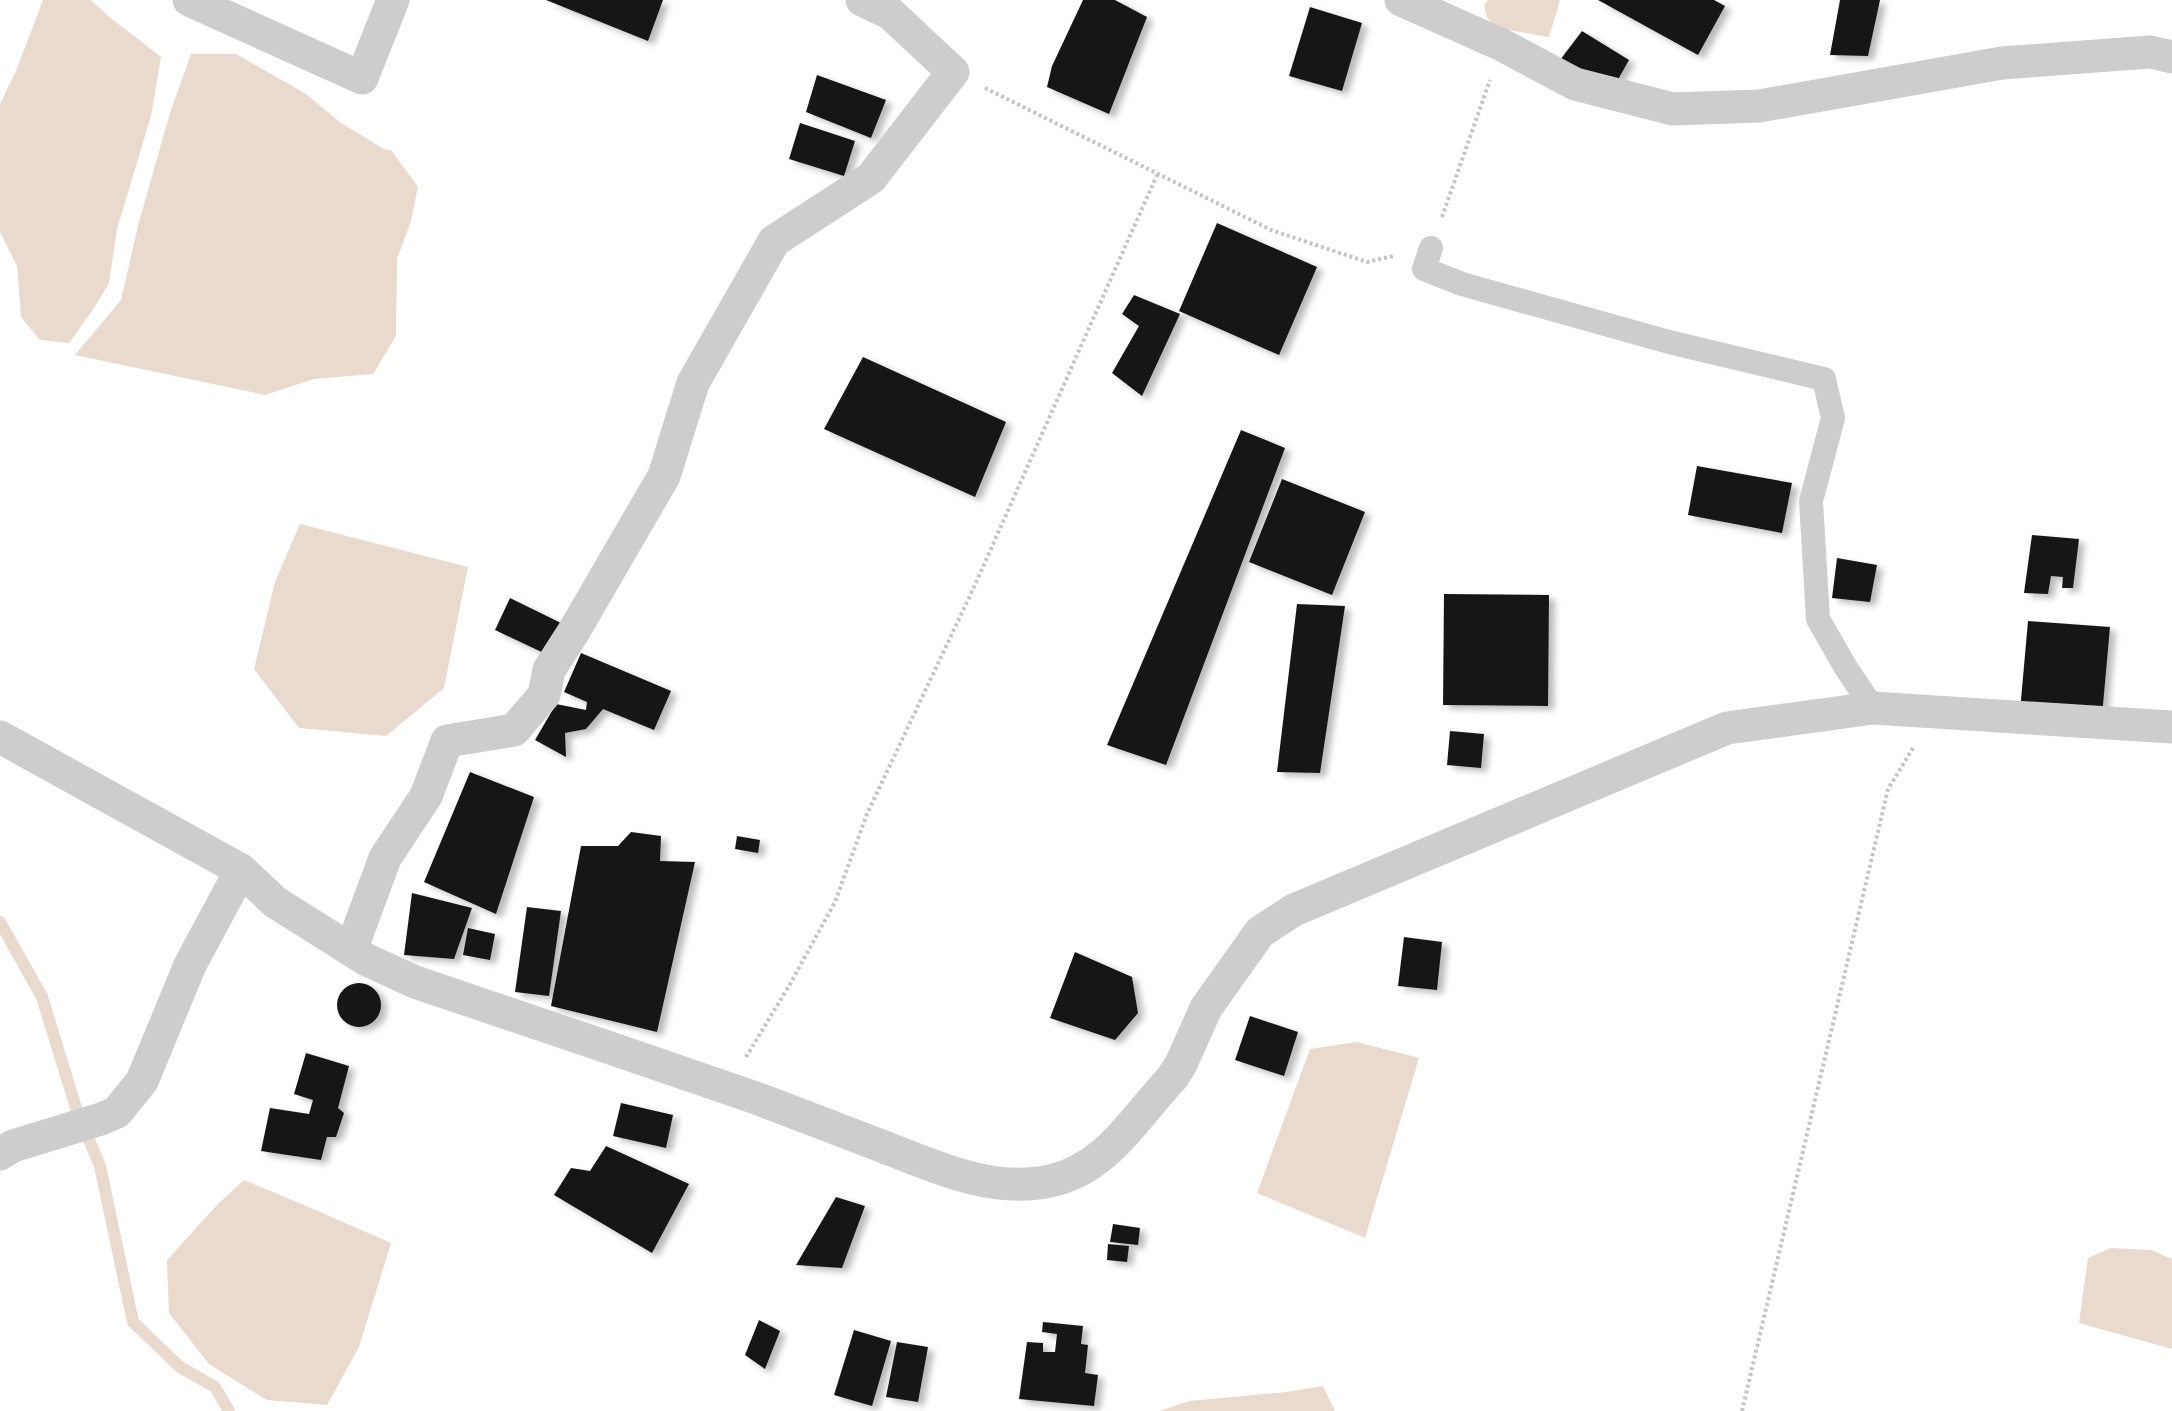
<svg xmlns="http://www.w3.org/2000/svg" width="2172" height="1411" viewBox="0 0 2172 1411" font-family="Jost,sans-serif">
<style>
.water{fill:#e9dacd}
.lines{fill:none;stroke-linecap:round;stroke-linejoin:round}
.stream{stroke:#e9dacd;stroke-width:12}
.building{fill:#171717;filter:url(#shadow)}
.path{stroke:#c4c4c4;stroke-width:4;stroke-dasharray:3 3;stroke-linecap:butt}
.lane{stroke:#cdcdcd;stroke-width:24}
.street{stroke:#cdcdcd;stroke-width:33}
</style>
<defs>
<filter id="shadow"><feDropShadow dx="6" dy="4" stdDeviation="3" flood-color="#0004"/></filter>
</defs>
<rect width="100%" height="100%" fill="#fff"/>
<path class="water" d="M43,0H91L108,16L161,57L151,116L117,229L109,283L94,308L69,343L40,340L21,317L17,266L0,232V104L16,71Z
M1488,0H1560L1549,37L1496,28L1487,17L1484,6Z
M191,54H236L306,94L341,123L384,149L391,150L418,187L411,221L397,259L396,336L373,374L314,379L265,395L75,355L121,300L139,222L170,113Z
M300,524L468,567L444,688L386,736L299,728L254,669L275,582Z
M1357,1042L1419,1058L1365,1238L1257,1193L1310,1049Z
M244,1180L311,1208L391,1243L359,1347L327,1405L267,1400L209,1364L169,1313L167,1260L218,1204Z
M2111,1248L2151,1250L2172,1259V1349L2079,1323L2088,1258Z
M1323,1386L1335,1411H1160L1189,1401L1286,1392Z"/>
<g class="lines">
<path class="stream" d="M0,922L42,997L77,1111L100,1166L133,1322L180,1367L215,1387L229,1411"/>
</g>
<path class="building" d="M546,0H663L648,41Z
M1083,0H1115L1147,17L1109,114L1047,87L1052,66Z
M1598,0H1714L1725,6L1698,55Z
M1840,0H1880L1868,56L1830,55Z
M1310,7L1362,23L1342,91L1289,76Z
M1582,31L1629,60L1616,83L1560,60Z
M817,75L886,100L871,138L806,112Z
M800,123L855,141L844,176L789,159Z
M1217,223L1317,267L1279,355L1179,311Z
M1134,295L1180,314L1142,396L1112,373L1139,326L1122,314Z
M863,357L1006,422L975,497L824,429Z
M1241,430L1285,448L1166,765L1107,745Z
M1697,466L1792,483L1782,533L1688,515Z
M1282,479L1365,512L1332,595L1249,562Z
M2032,535L2079,539L2073,588H2062L2063,577L2051,576L2048,594L2024,593Z
M1837,558L1877,565L1870,602L1832,598Z
M1444,594L1549,595L1548,706L1443,705Z
M510,598L563,624L548,655L495,630Z
M1297,604L1345,606L1320,773L1277,772Z
M2028,621L2110,627L2102,716L2020,711Z
M581,653L671,691L654,730L603,709L586,729L565,733L566,757L535,740L556,704L586,710L587,702L564,692Z
M1450,731L1484,734L1481,768L1447,765Z
M470,772L534,797L496,914L424,882Z
M631,832L661,836L660,861L695,862L657,1032L551,1006L581,846H618Z
M737,836L760,840L758,853L735,849Z
M412,893L472,908L454,959L404,955Z
M527,907L561,911L549,996L515,992Z
M468,928L495,934L490,960L463,955Z
M1404,937L1442,942L1437,990L1398,986Z
M1075,952L1132,977L1138,1013L1115,1040L1050,1018Z
M337 1005a22 22 0 1 1 44 0a22 22 0 1 1-44 0Z
M1250,1016L1298,1032L1284,1076L1235,1060Z
M306,1053L349,1066L338,1108L344,1113L336,1137H327L321,1160L261,1151L270,1108L309,1114L313,1100L294,1094Z
M621,1103L673,1115L666,1148L613,1136Z
M606,1146L689,1184L652,1253L554,1195L571,1168L590,1171Z
M836,1197L865,1206L842,1268L796,1265Z
M1113,1224L1140,1228L1138,1245L1110,1242Z
M1108,1244L1129,1246L1127,1262L1107,1260Z
M759,1320L780,1331L765,1369L745,1355Z
M1043,1322L1083,1326L1081,1344L1088,1345L1085,1373L1098,1375L1094,1406L1019,1399L1027,1342L1043,1343V1352H1055L1057,1334L1042,1332Z
M854,1330L891,1341L872,1406L834,1395Z
M897,1342L928,1347L918,1402L886,1397Z"/>
<g class="lines">
<path class="path" d="M985,88L1271,230L1367,262L1394,256
M1442,217L1490,80
M746,1057L789,986L835,902L867,814L974,587L1157,175
M1742,1411L1888,789L1913,748"/>
<path class="lane" d="M1431,248L1424,269L1462,284L1669,342L1824,379L1833,418L1811,501L1818,619L1846,668L1873,708"/>
<path class="street" d="M189,0L362,78L393,0
M1401,0L1502,45L1575,84L1673,109L1759,106L2002,63L2150,52L2172,57
M0,737L241,870L275,902L367,960L415,982C527,1020 641,1058 753,1097C797,1113 841,1131 884,1147C936,1167 993,1194 1050,1181C1107,1169 1135,1117 1172,1078L1181,1064L1206,1008L1260,932L1294,910L1727,728L1873,708L2172,727
M351,950L385,858L426,796L447,741L514,730L544,695L549,670L574,631L664,476L693,383L774,241L871,178L953,72L891,14L862,0
M0,1154L13,1146L101,1119L117,1112L142,1081L190,965L241,870"/>
</g>
</svg>
